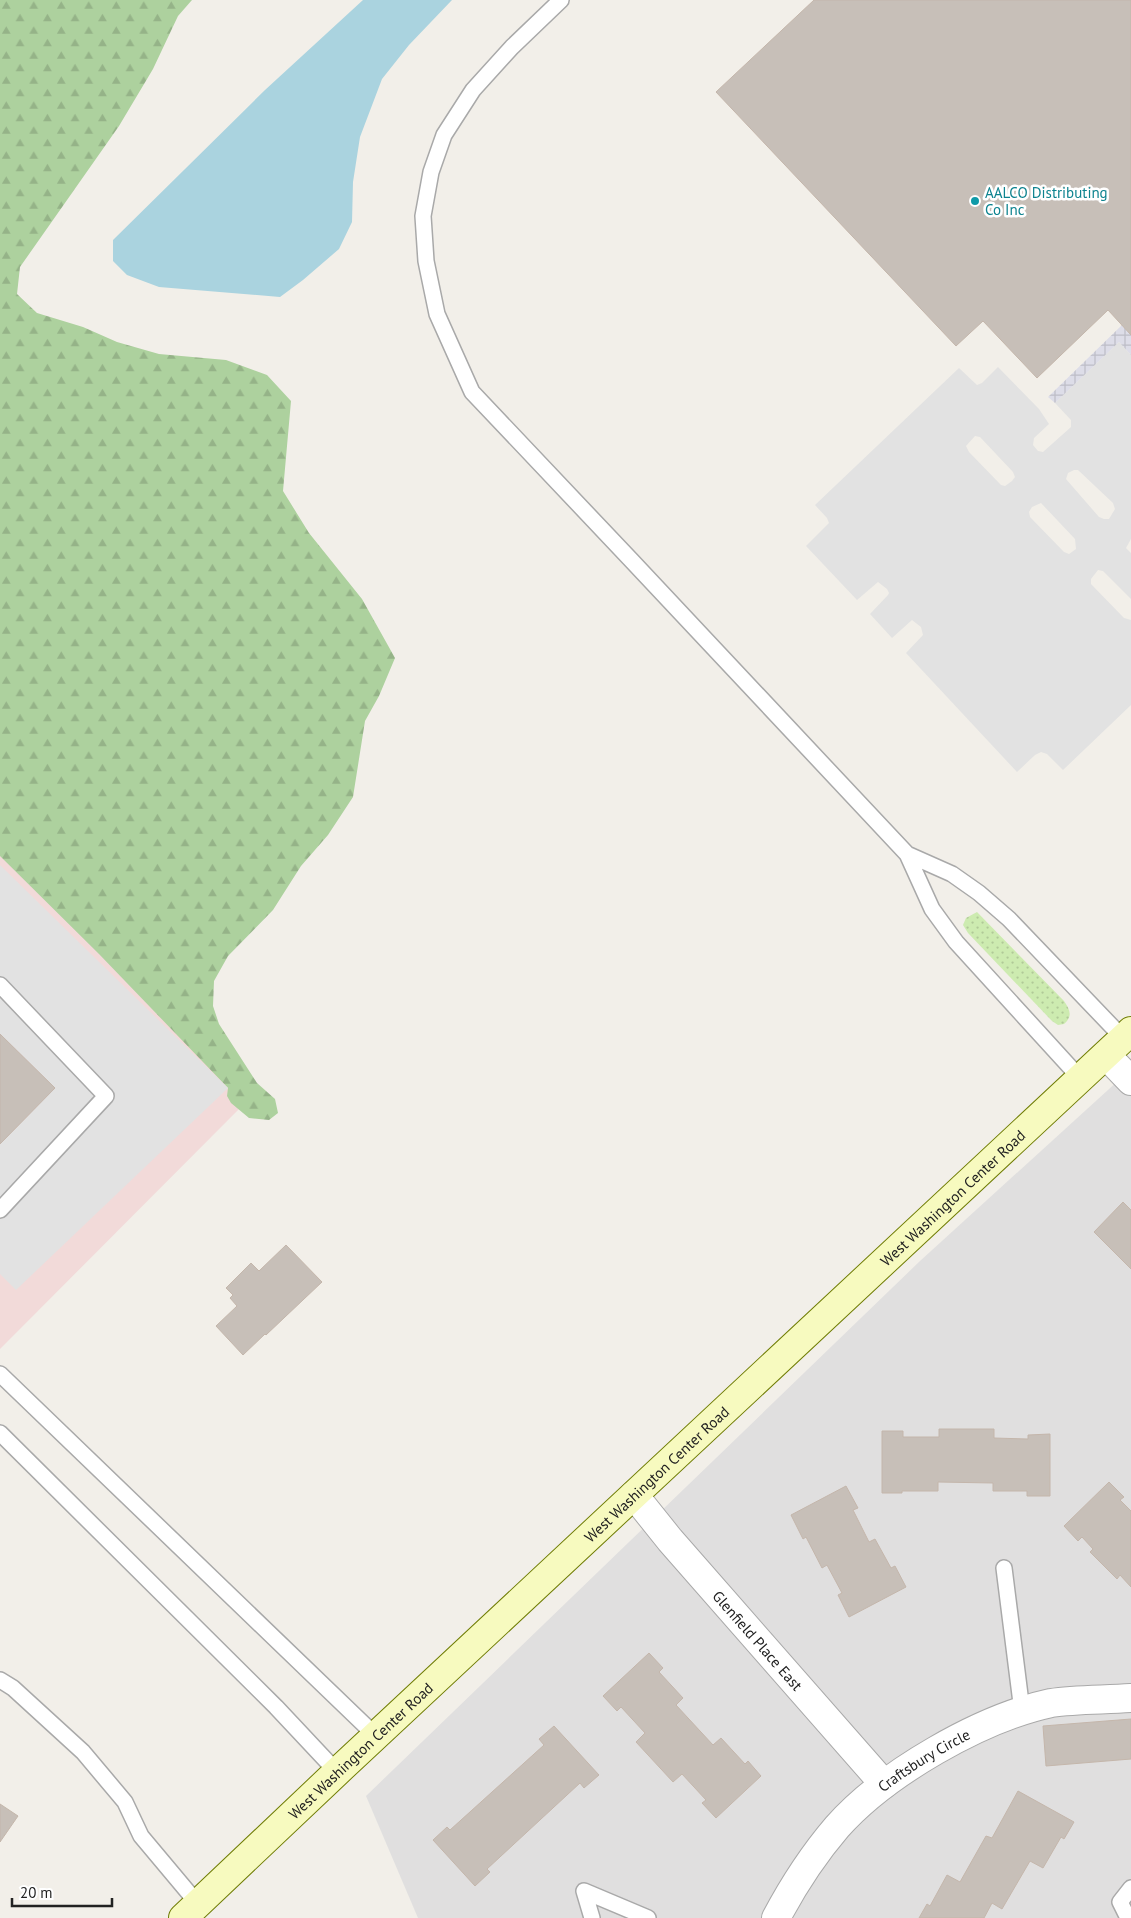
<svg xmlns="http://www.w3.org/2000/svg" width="1131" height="1918" viewBox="0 0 1131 1918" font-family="'PT Sans',sans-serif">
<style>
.residential{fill:#e0dfdf}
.commercial{fill:#f2dad9}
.forest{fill:url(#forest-firs)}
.garden{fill:url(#garden-dots)}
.parking{fill:#e2e2e2;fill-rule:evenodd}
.plaza{fill:url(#plaza-grid)}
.water{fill:#aad3df}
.building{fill:#c7bfb8;stroke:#c4b6ab}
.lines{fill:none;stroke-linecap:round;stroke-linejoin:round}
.lane-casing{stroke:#a9a9a9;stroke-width:18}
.street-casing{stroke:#a9a9a9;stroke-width:30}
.secondary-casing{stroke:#707d05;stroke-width:30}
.lane{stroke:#fff;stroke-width:15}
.street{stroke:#fff;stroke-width:28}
.secondary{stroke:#f7fabf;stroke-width:28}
.culture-dot{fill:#0f9aa8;stroke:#fff;stroke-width:2}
.labels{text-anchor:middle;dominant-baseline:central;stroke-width:5;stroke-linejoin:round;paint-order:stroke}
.culture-label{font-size:15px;fill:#0d838f;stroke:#fff;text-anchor:start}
.street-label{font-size:15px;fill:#222;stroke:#fff}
</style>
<defs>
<pattern id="forest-firs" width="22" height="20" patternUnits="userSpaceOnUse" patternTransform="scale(1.25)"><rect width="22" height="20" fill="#add19e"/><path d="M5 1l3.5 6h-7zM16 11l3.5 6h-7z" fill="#95b388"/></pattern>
<pattern id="garden-dots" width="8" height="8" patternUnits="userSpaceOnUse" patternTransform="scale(1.25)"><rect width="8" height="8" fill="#cdebb0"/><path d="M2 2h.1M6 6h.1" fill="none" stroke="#b0c997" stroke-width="1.8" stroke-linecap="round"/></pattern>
<pattern id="plaza-grid" width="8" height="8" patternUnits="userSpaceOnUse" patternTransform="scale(1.25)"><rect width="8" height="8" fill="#dddde8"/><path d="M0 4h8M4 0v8" fill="none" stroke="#bdbdc7"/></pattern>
</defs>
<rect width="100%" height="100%" fill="#f2efe9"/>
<path class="residential" d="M1131,1069V1918H418L366,1796L920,1261Z"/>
<path class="commercial" d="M0,837L250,1098L0,1349Z"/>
<path class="forest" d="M0,0H192L178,16L153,69L119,126L20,267L17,294L37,313L83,327L117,342L159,354L226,360L267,375L291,401L283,491L309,533L362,599L395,658L379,696L365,721L353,797L328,835L301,866L273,910L228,956L214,981L213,1006L219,1024L257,1083L275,1099L278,1113L269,1120L249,1118L231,1103L227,1096L228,1088L99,954L0,856Z"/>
<path class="garden" d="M977,912L1064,1001C1070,1010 1073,1016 1064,1024L1058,1025L1052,1021L968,933L963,925L966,918Z"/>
<path class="parking" d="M1119,342L1131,355V539L1126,548L1131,553V599L1103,571L1098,570L1091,579V584L1124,618L1131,620V705L1063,770L1047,754L1041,752L1035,755L1017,772L906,653L923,635L921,627L912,620L892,638L870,614L888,595L889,593L887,589L878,582L857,600L806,546L829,523L827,518L815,505L959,368L977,385L982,383L998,367L1039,409L1049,424L1034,438L1033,445L1038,451L1043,452L1071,427V420L1055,403ZM975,436L980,437L1013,472L1015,477L1012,481L1005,486L1001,485L969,452L966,446ZM1074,470H1078L1113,503L1115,509L1109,519H1104L1099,517L1066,479L1068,473ZM1041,503L1075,539L1076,549L1069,554L1064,552L1030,517L1029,512L1032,507Z
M0,865L228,1088L16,1290L0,1274V1144L55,1088L0,1034Z"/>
<path class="plaza" d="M1122,325L1131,335V355L1119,342L1055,403L1048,397Z"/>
<path class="water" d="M363,0H452L409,45L382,79L360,137L353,182L352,222L339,249L303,280L280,297L159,287L127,275L113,261V240L265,90Z"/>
<path class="building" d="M814,0H1131V335L1108,310L1037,378L983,321L956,346L716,92Z
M0,1034L55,1088L0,1144Z
M1123,1202L1131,1210V1269L1094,1232Z
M286,1245L322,1282L266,1335L265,1334L243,1355L216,1326L237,1306L230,1298L233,1295L226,1288L251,1263L259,1271Z
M939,1429H994V1438L1028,1439V1435L1050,1434V1496H1027V1491H993V1483L938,1482V1491H902V1493H882V1431H903V1437H939Z
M1109,1482L1124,1497L1120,1500L1131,1511V1587L1120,1575L1117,1579L1090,1552L1093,1549L1082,1537L1078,1541L1064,1526Z
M846,1486L858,1508L853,1510L869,1542L875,1539L891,1568L895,1566L906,1587L849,1617L838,1595L842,1593L827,1565L822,1568L806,1537L803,1539L791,1515Z
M649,1653L663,1668L659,1672L683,1698L676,1705L713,1745L721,1738L745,1764L748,1761L761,1776L716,1818L702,1803L706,1800L682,1774L673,1782L636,1742L645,1733L621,1707L617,1711L603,1696Z
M1131,1719V1759L1046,1766L1043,1726Z
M554,1726L599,1775L584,1788L580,1783L487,1869L490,1872L475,1886L433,1840L447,1827L450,1830L544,1745L539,1739Z
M1018,1791L1074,1822L1064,1839L1061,1837L1043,1868L1030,1861L1002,1909L992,1903L984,1918H919L927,1904L930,1906L947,1875L960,1882L986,1836L992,1838Z
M0,1804L18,1816L0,1842Z"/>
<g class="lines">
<g class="lane-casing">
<path id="lane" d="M561,0L512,47L473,90L444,135L431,172L423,216L426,261L437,314L472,392L632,561L907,854L932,909L956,942L1080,1078
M907,854L952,874L979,893L1009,919L1123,1038
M0,985L106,1096L0,1210
M0,1374L376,1736
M0,1433L276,1707L337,1772
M1004,1568L1022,1711
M0,1680L13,1688L83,1752L125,1802L141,1836L198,1904
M592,1918L584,1891L648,1918
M1128,1918L1120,1902L1131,1888"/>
</g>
<g class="street-casing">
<g id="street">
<path d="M1106,1055L1131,1081"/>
<path id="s1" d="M634,1495L670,1540L884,1784"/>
<path id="s2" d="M776,1918C793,1886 813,1855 837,1827C885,1773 981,1718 1051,1703C1076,1699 1106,1700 1131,1698"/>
</g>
</g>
<g class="secondary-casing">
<g id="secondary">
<path id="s3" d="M183,1918L337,1772L1131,1031"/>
</g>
</g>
<use href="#lane" class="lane"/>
<use href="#street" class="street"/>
<use href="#secondary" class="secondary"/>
</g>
<circle class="culture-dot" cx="975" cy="201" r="5"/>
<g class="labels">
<g class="culture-label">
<text x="985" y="192">AALCO Distributing<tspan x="985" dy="17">Co Inc</tspan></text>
</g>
<g class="street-label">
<text stroke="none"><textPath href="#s3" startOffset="1054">West Washington Center Road</textPath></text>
<text stroke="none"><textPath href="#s3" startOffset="649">West Washington Center Road</textPath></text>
<text stroke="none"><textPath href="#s1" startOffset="191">Glenfield Place East</textPath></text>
<text stroke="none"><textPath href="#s3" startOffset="244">West Washington Center Road</textPath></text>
<text stroke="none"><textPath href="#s2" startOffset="220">Craftsbury Circle</textPath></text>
</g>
</g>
<path d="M12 1898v8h100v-8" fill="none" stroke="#222222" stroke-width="2.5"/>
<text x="20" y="1898" font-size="15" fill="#222222" stroke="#ffffff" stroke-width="4" paint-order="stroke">20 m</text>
</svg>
